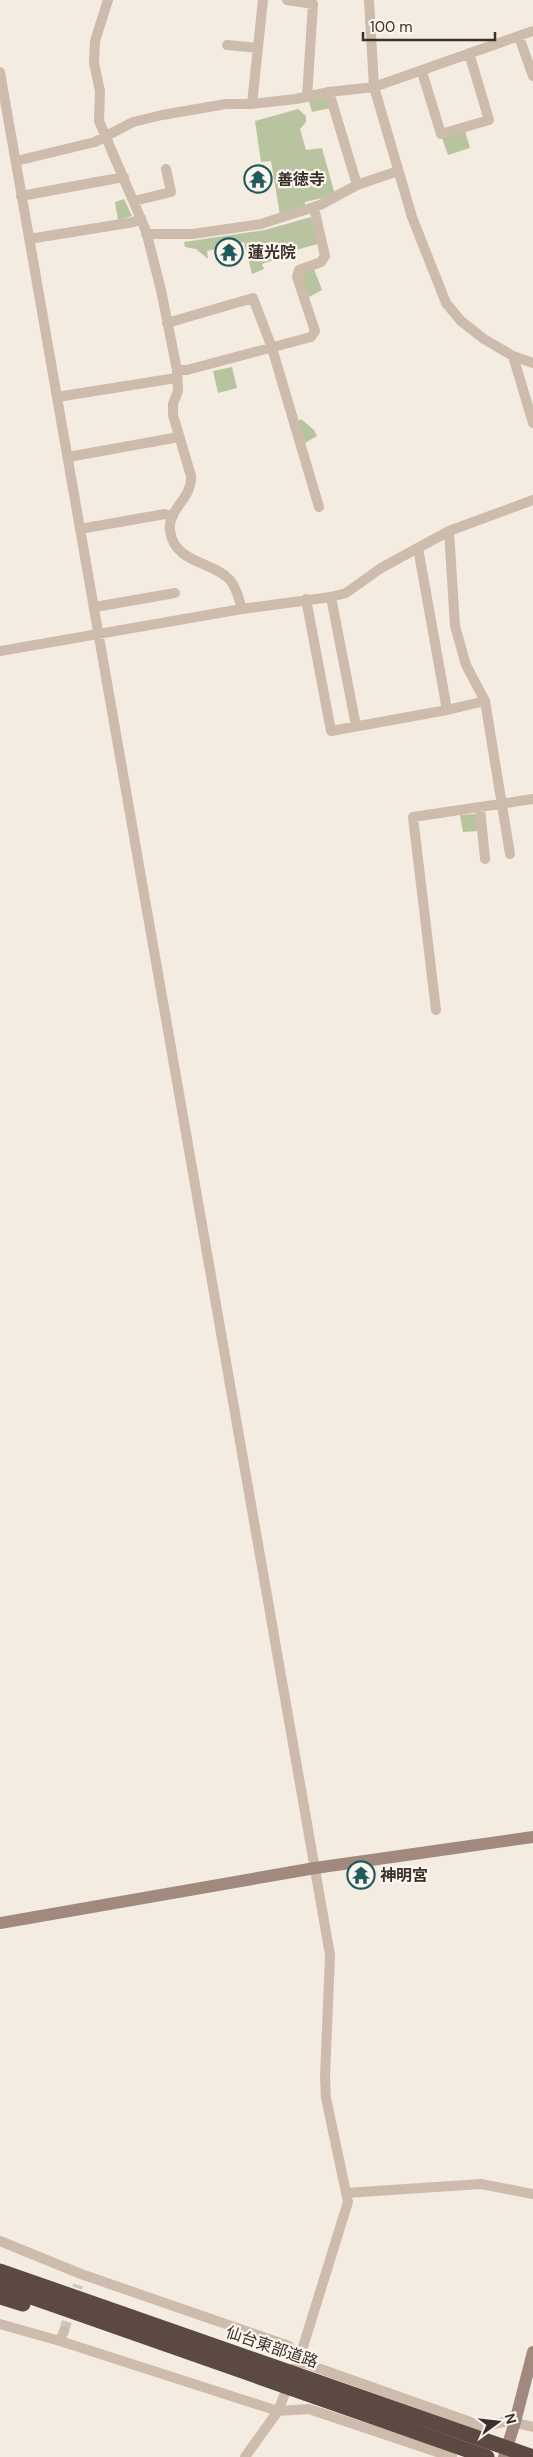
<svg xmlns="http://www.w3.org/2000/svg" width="533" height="2457" viewBox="0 0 533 2457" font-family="'DM Sans','Noto Sans JP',sans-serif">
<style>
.green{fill:#b8c4a0}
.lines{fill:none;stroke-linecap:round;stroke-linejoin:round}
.street-tunnel{stroke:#cfc6bd;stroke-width:10;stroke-dasharray:10 5;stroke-linecap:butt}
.street{stroke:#cdbbac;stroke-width:10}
.secondary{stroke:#a18a7d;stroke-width:12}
.highway{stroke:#5c4a42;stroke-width:15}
.labels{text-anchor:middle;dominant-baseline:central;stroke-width:4.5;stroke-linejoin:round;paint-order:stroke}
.poi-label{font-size:16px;font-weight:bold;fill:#3b302b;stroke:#fbf5ee;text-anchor:start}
.street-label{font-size:16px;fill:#3b302b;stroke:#fbf5ee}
</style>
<rect width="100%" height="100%" fill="#f4ebe1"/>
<path class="green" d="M326,95L330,108L312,112L308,98Z
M298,109L306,116V122L300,129L306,150L322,148L335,195L305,202V208L280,215L271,161L261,162L255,121Z
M465,131L470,148L448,155L442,138Z
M124,199L132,216L118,220L115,202Z
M311,217L318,244L285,253L286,261H283L281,257L262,264L264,269L252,274L244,242L207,251L208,259L196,249L185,247L184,242L265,230Z
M314,269L322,290L309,297L302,279L303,273Z
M232,367L237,388L218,393L213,371Z
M301,419L314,430L317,436L305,443L298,421Z
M477,814L479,831L463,832L460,815Z"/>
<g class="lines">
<path class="street-tunnel" d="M64,2331L78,2285"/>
<path class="street" d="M108,0L95,41L94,63L100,91L99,121L146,231L161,290L177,370L178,391L173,404V415L191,476C193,498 167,509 170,531C175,564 213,561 230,580C237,588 239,600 242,609
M287,0L313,4L307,97
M369,0L374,87L412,217L446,303L461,321L484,339L513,356L533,363
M519,37L533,76
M227,45L258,48
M0,72L330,1955L325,2078L326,2098L348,2202L302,2350L278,2411L245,2457
M422,72L441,134L489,120L469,53
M329,92L357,185
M252,104L263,0
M16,161L95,142L133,122L162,115L226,104H252L296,99L329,92L374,87L533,31
M21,196L124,177
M134,201L171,192L166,169
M146,234H193L261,224L320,205L357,185L398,171
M29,239L134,222L141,218
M167,323L253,298L272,348L319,507
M513,356L533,423
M177,370H187L311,337L315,331L297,277L299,270L321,262L325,256L314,208
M57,397L176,378
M68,457L179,437
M80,529L165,514L173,516
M449,531L455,626L466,665L485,701L510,854
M418,548L447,710L485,701
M331,597L356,726
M306,599L331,731L447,710
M95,607L175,593
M0,651L242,609L331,597L346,593L381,568L449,531L533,500
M480,808L485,859
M436,1010L413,817L533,799
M346,2193L481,2184L533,2194
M0,2241L81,2274L289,2346L298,2361L479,2425L487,2426L508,2421L533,2427
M0,2324L60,2341L278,2411L309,2409L452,2457
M60,2341L64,2331"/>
<path class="secondary" d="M0,1923L315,1868L533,1837
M504,2457L515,2422L533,2352"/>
<path class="highway" d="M0,2271L533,2457
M0,2286L487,2457
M0,2297L23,2304"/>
</g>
<defs>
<g id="temple-ring" transform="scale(1.4375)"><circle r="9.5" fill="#fbf5ee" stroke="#1f5a5e" stroke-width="1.5"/><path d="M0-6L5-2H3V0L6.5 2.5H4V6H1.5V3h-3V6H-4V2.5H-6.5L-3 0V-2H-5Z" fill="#1f5a5e"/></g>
</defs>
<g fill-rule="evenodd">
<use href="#temple-ring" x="258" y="179"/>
<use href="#temple-ring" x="229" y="252"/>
<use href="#temple-ring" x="361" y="1875"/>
</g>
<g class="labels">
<g class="poi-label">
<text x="277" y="179">善徳寺</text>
<text x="248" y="252">蓮光院</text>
<text x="380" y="1875">神明宮</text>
</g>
<g class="street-label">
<text transform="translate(272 2347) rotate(19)">仙台東部道路</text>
</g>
</g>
<g transform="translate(498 2422) rotate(75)" stroke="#fbf5ee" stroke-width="4" paint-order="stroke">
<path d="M0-4L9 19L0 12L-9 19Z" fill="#3b302b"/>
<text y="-8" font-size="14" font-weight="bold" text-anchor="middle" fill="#3b302b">N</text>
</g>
<path d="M363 32v8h132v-8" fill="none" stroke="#3b302b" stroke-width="2.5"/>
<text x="370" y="32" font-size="15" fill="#3b302b" stroke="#fbf5ee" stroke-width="4" paint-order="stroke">100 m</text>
</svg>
